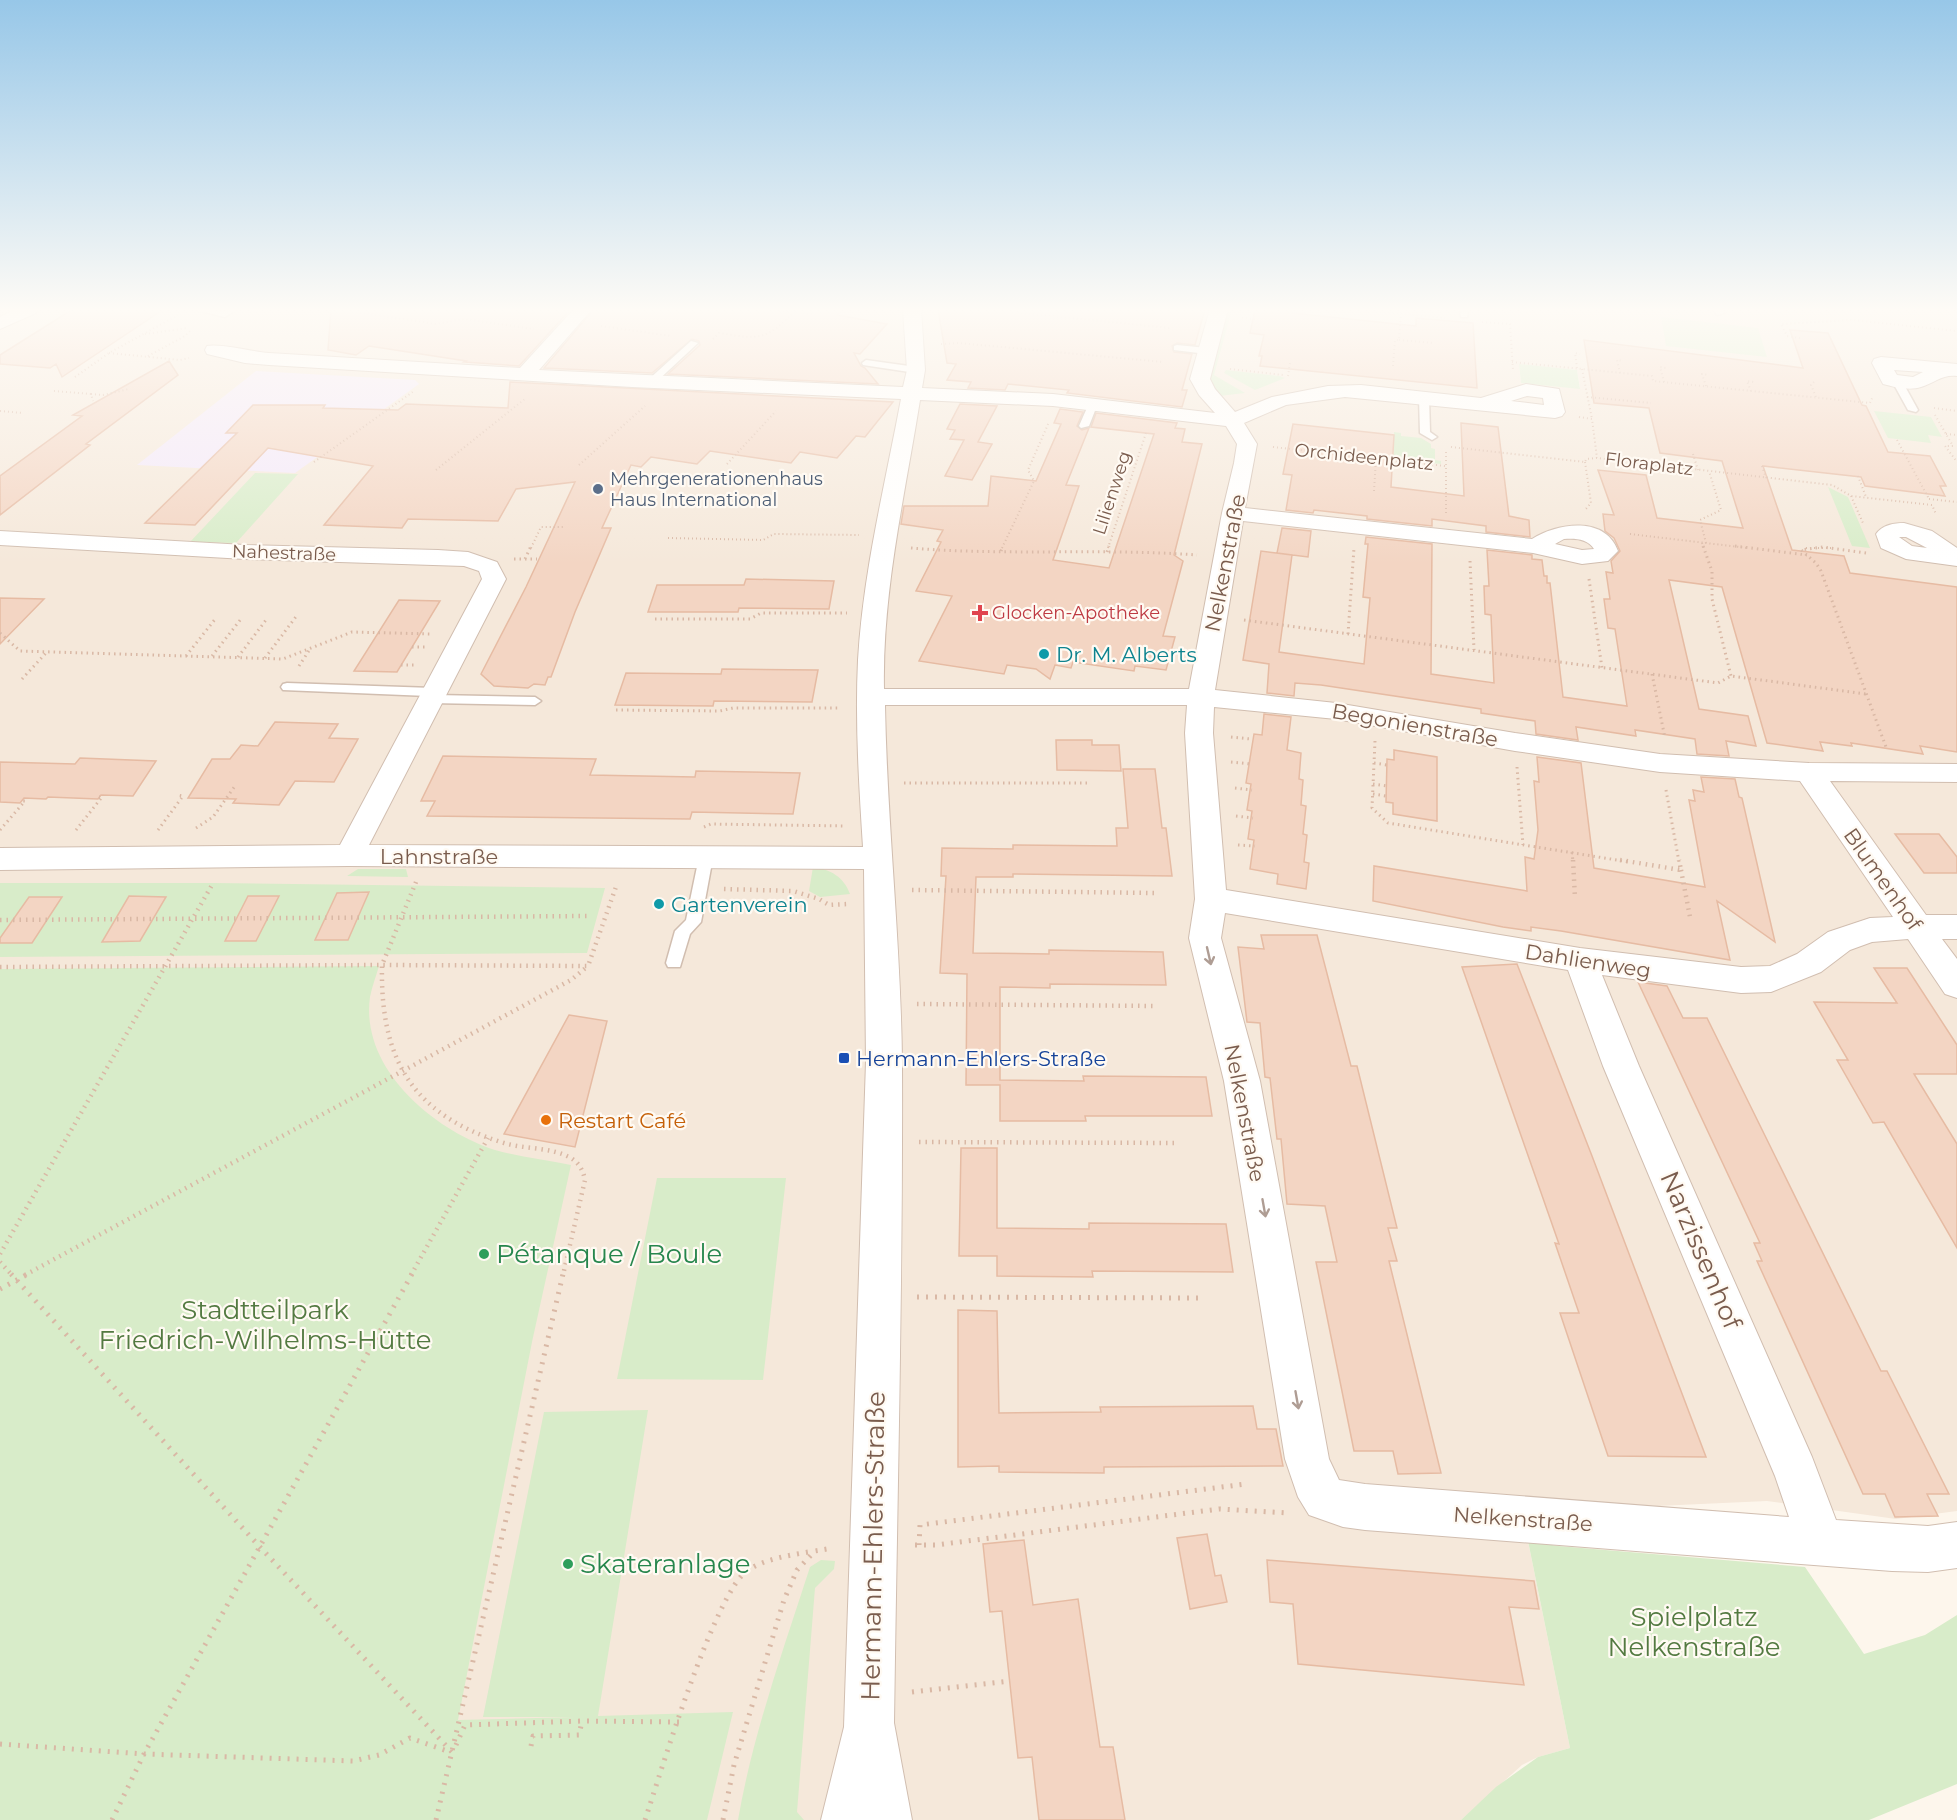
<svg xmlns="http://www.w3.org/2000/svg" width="1957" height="1820" viewBox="0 0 1957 1820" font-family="Montserrat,sans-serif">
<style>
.residential{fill:#f5e8da;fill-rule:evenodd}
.education{fill:#f3e8fa}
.green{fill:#d8ecc9}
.building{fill:#f3d5c3;stroke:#e6bba3;stroke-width:1.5}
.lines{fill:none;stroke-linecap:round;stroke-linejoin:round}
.lane-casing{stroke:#d1beb0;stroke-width:3}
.street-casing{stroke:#d1beb0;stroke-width:2}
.path-far3{stroke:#d9b8a5;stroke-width:2;stroke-dasharray:1 3;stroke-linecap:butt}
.path-far2{stroke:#d9b8a5;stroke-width:3;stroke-dasharray:1.5 4;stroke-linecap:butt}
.path-far1{stroke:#d9b8a5;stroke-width:4.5;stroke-dasharray:1.5 5;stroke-linecap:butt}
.path{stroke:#d9b8a5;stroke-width:5;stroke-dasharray:2 7;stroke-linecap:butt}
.lane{fill:#fff;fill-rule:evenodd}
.street{fill:#fff;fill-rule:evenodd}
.oneway{stroke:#af9d94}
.service-dot{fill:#5c6f8a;stroke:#fffaf3;stroke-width:2}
.health-dot{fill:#e0444e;stroke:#fffaf3;stroke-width:2}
.culture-dot{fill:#0f9aa8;stroke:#fffaf3;stroke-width:2}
.transit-dot{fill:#1a4fb4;stroke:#fffaf3;stroke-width:2}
.food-dot{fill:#e8710a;stroke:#fffaf3;stroke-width:2}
.leisure-dot{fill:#2e9e5b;stroke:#fffaf3;stroke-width:2}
.labels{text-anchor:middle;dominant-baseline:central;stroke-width:4.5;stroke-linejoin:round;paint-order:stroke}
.far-street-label{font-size:18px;fill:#7a5c4d;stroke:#fffaf3}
.far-service-label{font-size:18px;fill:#4e5e75;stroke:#fffaf3;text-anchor:start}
.far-health-label{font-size:18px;fill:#be3a42;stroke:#fffaf3;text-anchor:start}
.street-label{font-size:21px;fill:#7a5c4d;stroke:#fffaf3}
.culture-label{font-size:21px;fill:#0d838f;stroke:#fffaf3;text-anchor:start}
.transit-label{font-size:21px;fill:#164399;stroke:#fffaf3;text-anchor:start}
.food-label{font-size:21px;fill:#c56008;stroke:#fffaf3;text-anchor:start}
.near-street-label{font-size:26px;fill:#7a5c4d;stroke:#fffaf3}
.near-leisure-label{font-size:26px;fill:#27864d;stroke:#fffaf3;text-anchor:start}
.near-park-label{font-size:26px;fill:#537a41;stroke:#fffaf3}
</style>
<rect width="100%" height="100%" fill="#fdf6ec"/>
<path class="residential" d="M0,309H1957V1511L1896,1519L1767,1501L1657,1506L1519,1497L1570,1748L1538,1757L1522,1765L1461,1820H0ZM1519,365L1577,370L1580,388L1521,383Z"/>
<path class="education" d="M256,371L415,380L419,384L295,473L137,465Z"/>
<path class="green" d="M1223,309H1232L1214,375L1245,393L1219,396L1209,383Z
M1661,317L1758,328L1767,357L1666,346Z
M1519,364L1577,370L1580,389L1521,383Z
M1226,370L1279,376L1285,378L1255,390L1224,373Z
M1874,411L1931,417L1942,437L1928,435L1931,443L1888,438Z
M1394,432L1401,433V436L1421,438L1431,444V448L1435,449V460L1441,461V464L1393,459Z
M255,473L298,474L236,543L190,542Z
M1828,487L1848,497L1870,548L1852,546Z
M813,867C830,869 844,877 850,894L820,897L809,891Z
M358,869H406L408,877L347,876Z
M0,883H212L605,888L587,953L0,957Z
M379,966C376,976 372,987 370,997C360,1069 434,1130 495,1150C519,1157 546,1160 571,1165L532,1342L458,1720L575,1717H483L544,1412L648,1410L598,1716L733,1712L707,1820H0V969Z
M657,1178H786L763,1380L617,1379Z
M1528,1541L1558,1546L1805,1567L1864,1654L1925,1635L1957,1615V1784L1869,1820H1461L1496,1787L1538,1757L1570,1748Z
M821,1560L835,1561L834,1569L815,1588L797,1812L804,1820H738C753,1733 783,1651 810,1567Z"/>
<path class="building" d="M73,309H164L62,377L56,364L50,368L0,364V355Z
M331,309H571L519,366L464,362L466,361L369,346L356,355L328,350Z
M594,309H843L837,315L887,324L860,354L854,353L861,366L865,368L878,384L668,374L700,345L699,341L692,339L652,373L544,368Z
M938,309H1205L1195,345L1177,343L1172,346L1174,352L1192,354L1182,390H1187L1182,407L1067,393L1069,390L1008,384L1005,390L968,388L971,382L947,380L956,364L947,363Z
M1255,309H1293L1292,313L1416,326V318L1473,323L1477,388L1260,366L1262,356H1259L1264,335L1250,333Z
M1790,330L1828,333L1862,405L1866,406L1888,452L1930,456L1946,486H1940L1945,496L1865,486L1861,477L1763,466L1792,550L1844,556L1850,573L1957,587V752L1920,746L1923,754L1851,743L1852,746L1820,742L1823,751L1767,743L1722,587L1669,580L1699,709L1748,716L1756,746L1726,741L1729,756L1697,754L1695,739L1635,730L1636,736L1576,727L1578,740L1536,734L1535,721L1481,713V709L1321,685L1295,683L1294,696L1267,693L1269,664L1243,660L1261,551L1292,555L1279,652L1364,664L1370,598L1363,597L1368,544H1365L1366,537L1432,544L1431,674L1494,683L1491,615L1485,614L1484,586H1489L1487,550L1532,555V559L1542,560L1544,576H1547V583H1550L1563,697L1627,706L1615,629L1608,628L1604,599H1610L1606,572L1613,573L1611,561L1620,551L1614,538L1605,531L1603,514L1614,515L1598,470L1646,475L1657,518L1743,528L1722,461L1660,453L1649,408L1594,403L1584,340L1803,368Z
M169,361L178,375L86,444L90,445L0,515V476L82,416L73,415Z
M510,382L893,402L865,437L856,436L837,458L800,452L791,463L710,451L697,464L651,457L641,467L631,465L602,528H611L575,612L551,677H548L545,685L534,684L528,688L494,686L481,674L526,587L575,482L516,489L498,521L408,519L402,528L324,525L373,466L268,448L195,525L145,523L237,433H226L253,405H325L323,408L398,410L406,404L508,408Z
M960,404L997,406L978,442L992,444L972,480L945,476L964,440L950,439L955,430L947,429Z
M1060,409L1083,412L1077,426L1082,430L1089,428L1066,485L1079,486L1053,560L1109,568L1154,434L1091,427L1096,413L1177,423L1175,428L1185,429L1182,442L1202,444L1174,555L1183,561L1163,636L1175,637L1166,670L1135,666L1134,671L1073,662L1071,668L1055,665L1050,679L1036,669L1007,665L1004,674L919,661L952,596L916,591L941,542L937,541L943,530L901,524L904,506H988L991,476L1036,481L1061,424L1054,423Z
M1461,423L1498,427L1509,516L1529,520L1530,537L1486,532V526L1432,519V526L1367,519V516L1314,510L1313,513L1286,510L1292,475L1283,474L1293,424L1394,435L1391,487L1464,496Z
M1282,528L1311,531L1308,557L1277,553Z
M746,579L834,581L829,609L739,608L738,612H648L657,585H744Z
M0,598L44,599L0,644Z
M399,600L440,601L397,672L354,671Z
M722,669L818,670L812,702L714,701L713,706L615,705L626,673L721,674Z
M1264,714L1291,717L1287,750L1301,753L1299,779L1303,780L1301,805L1306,806L1303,834L1307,835L1304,862L1309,863L1306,889L1277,884L1278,874L1250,869L1254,840L1248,839L1252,811L1247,810L1251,784L1246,783L1254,734L1262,735Z
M275,722L338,724L329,738L358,739L334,782L295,781L279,805L233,803L236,799L188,798L212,759H230L241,745L258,746Z
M1056,740H1092V745H1119L1121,771L1057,770Z
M1394,750L1437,757V821L1393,814V803L1386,802L1387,759L1394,760Z
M443,756L596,759L590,775L695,777L696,771L800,773L793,814L692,812L690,819L427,816L435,801H421Z
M1537,757L1581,763L1594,868L1705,887L1689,800L1695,801L1693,790L1704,792L1701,777L1735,779L1739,797L1742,798L1775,942L1717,901L1730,960L1561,931L1531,927V931L1503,927L1373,901L1374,866L1527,891L1525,857L1534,859L1538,830L1534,781L1539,782Z
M80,758L156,761L133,796L101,795L98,799L48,797L46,799L24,798L20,803L0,802V762L75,764Z
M1123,769H1155L1162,828H1166L1172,876L1013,874V877H976L973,953L1049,954V950L1163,952L1166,985L1050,984V988L1000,987V1080L1084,1081L1083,1076L1206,1077L1212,1116H1085L1086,1121H1000V1085H966L967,974L940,973L946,876H941L942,848L1013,849V845L1117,846L1116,828H1128Z
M1895,834H1939L1957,857V873H1924Z
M369,892L348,940H315L337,893Z
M129,896L166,897L140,941L102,942Z
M248,896H279L256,941H225Z
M29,897H62L32,943H0V938Z
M1261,935H1317L1351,1066H1357L1397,1228H1388L1397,1261H1389L1441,1473L1398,1474L1393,1451H1354L1316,1262H1337L1325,1206L1287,1204L1281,1139H1277L1270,1078L1265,1077L1260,1023L1247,1022L1238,947L1264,949Z
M1517,964L1592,1156L1706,1457L1608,1456L1560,1313H1579L1555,1243L1559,1244L1462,967Z
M1874,968H1907L1957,1045V1074H1914L1957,1144V1248L1884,1122L1873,1123L1837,1060H1848L1814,1002L1897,1003Z
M1638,982L1667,986L1683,1018H1707L1881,1371H1887L1949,1494H1927L1938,1516L1895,1517L1885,1494H1863L1757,1261H1762L1754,1243H1760Z
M569,1015L607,1021L575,1147L504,1134Z
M961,1148H997V1228L1089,1229V1223L1226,1224L1233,1272L1092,1271L1093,1277L997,1276V1256H959Z
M958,1310L997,1311L999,1413L1101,1412L1100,1407L1253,1406L1257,1429H1276L1283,1466L1104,1467V1473L999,1472V1466L958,1467Z
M1207,1534L1215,1576L1221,1575L1227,1602L1190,1609L1177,1538Z
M1024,1540L1033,1605L1078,1599L1100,1747H1113L1125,1820H1039L1032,1757L1018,1758L1002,1611L990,1612L983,1544Z
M1267,1560L1534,1581L1539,1609L1509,1607L1524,1685L1298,1664L1293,1604L1270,1602Z"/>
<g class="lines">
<g class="lane-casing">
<path id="lane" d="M192,309L224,311L237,309L225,317Z
M1460,309H1468L1467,317H1461Z
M1713,309H1722L1724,313L1717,315Z
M691,341L698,343L654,384H648V380Z
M1177,345L1207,348L1211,351L1207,354L1174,350V346Z
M866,360L916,367L920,370L916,373L863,365L862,363Z
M1894,379L1902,381L1918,410L1916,412L1908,410L1892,381Z
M1424,394L1429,397L1430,432L1437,437L1432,440L1420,433L1419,397Z
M1090,401L1098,403L1089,426L1081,428L1079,426Z
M287,683L433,688L439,692L436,695L535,697L541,701L535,705L430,703L424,699L428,696L283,690L281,687L283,684Z
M706,852L713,857L701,922L690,934L680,967H668L666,963L675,931L686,920L699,857Z"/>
</g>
<g class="street-casing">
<path id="street" d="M16,309H38L36,313L0,329V317Z
M574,309H592L539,370L903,387L907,370L903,309H921L925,370L922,388L1053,394L1215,413L1199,395L1190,379L1210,309H1228L1210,379L1215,389L1235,412L1272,397L1328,386L1361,385L1481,398L1526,384L1559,389L1565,412L1562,416L1555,418L1345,397L1286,405L1244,423L1257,444L1245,508L1532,539C1557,523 1605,515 1618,551L1608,561L1582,564L1533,553L1243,521L1215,690L1336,703L1515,733L1660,754L1809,763L1957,764V782L1830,781L1926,915H1957V939H1942L1957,959V998L1945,994L1908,939L1872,942L1850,950L1821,972L1771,992L1741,993L1602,975L1639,1066L1812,1457L1836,1520L1928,1526L1957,1522V1568L1928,1572L1892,1571L1365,1530L1343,1527L1309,1515L1298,1497L1285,1459L1224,1081L1189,938L1195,899L1185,733L1187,705H885C887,825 901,943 902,1063C903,1283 897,1503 894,1723L912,1820H821L844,1727L866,1062L864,869L349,866L0,870V848L340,845L482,579L479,571L464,566L245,559L0,545V531L245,545L438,550L468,552L497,562L506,579L369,845L863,847C859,785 855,722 858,660C863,572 885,485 901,399L632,387L269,365L245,363L207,354L205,350L207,346C220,343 253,352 269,353L520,368ZM1527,396L1543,398L1544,405L1511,401ZM920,400L1053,406L1226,426L1237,444L1234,463L1222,513L1189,689H884C882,592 905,495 920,400ZM1564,539C1575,538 1588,539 1594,549L1582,550L1555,544ZM1214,707L1336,719L1515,751L1660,772L1800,781L1893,917L1870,918L1828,932L1797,954L1770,966L1741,967L1580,948L1226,890L1213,733ZM1225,913L1568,970L1603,1066L1775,1476L1789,1517L1365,1484L1339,1480L1329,1459L1260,1081L1221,938Z
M1881,357L1957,364V376C1943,374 1934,383 1921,387C1910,391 1894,387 1883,384L1872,363L1874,359ZM1894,370L1923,372L1913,377L1897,375Z
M1904,523L1932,531L1957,548V566L1906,559L1881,548L1876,534C1882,525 1894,523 1904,523ZM1899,537H1906L1927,548L1912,546Z"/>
</g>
<path class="path-far3" d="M336,309L436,324L464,319L534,329
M1012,309V312L1170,328
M1353,309L1445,318
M771,310L794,313
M795,312L812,314
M1242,318L1256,319
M1482,322L1510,324L1513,370
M601,326L671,336
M145,334L188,328
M1800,338L1787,336L1781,324L1853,320L1957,331
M713,339L719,333C762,340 766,340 797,309
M1399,340L1434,343
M941,344L959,343L1163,362
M109,353L180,360L189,358
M148,356L185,336L192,329
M1512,362L1652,376L1653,381L1870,403L1873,396
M1393,366L1395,340H1399L1401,314
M1577,368L1575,353L1580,354
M1230,369L1283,375
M1582,369L1592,419
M1620,373L1617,360L1623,361
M1288,376L1290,363
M75,377L109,353L178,315
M1664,382L1660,367L1666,368
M1814,382L1811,385L1816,397
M1706,386L1702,374L1709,375
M54,391L91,394L93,401
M1751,391L1747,381L1754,382
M91,394L103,395L129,389
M1587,397L1651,403
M1934,408L1957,411
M0,411L23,413
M1935,415L1953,446H1945L1957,462
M1579,417L1592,419L1597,458
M1946,434L1957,435
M1897,440L1929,499
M1273,447L1445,466
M1451,447L1585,462L1586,459L1597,458L1832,485L1851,496L1932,505L1936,514
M1446,452V514
M1693,454L1698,470
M314,462L414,391
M1585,462L1591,503L1585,510
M727,464L776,411
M579,465L645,406
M1762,466L1766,478
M436,470L526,398
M1858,476L1866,497
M1374,491L1376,459
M1851,496L1863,523
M1929,499L1957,502
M1630,534L1748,548
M668,538L763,540L774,534L859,535
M1702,543L1704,548
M1706,543L1700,520L1721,510L1709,471
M531,548L541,527H565
M1002,548L1034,481L1028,470L1049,422
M1108,548L1146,433
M1806,548H1834"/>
<path class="path-far2" d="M1703,546L1712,571V599L1731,676
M1735,546L1807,555
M911,548C1006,556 1102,548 1197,555
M1001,551L1003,546
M1107,552L1109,546
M1866,553L1823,547L1801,550L1816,563L1821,571L1886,747
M514,559H537
M525,559L531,546
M1470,561L1474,650
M1589,579L1602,668
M655,619H750L761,613H847
M1244,620L1718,683L1731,676L1866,694
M0,633L20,651L283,659L352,632L432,634
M1348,634L1354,548
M412,647H426
M186,656L216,618
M212,656L241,619
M238,657L266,620
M265,658L298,614
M401,665H415
M299,666L310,649
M1652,674L1665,738
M22,679L46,653
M616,710L720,711L733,708H841
M1231,737L1251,739
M1375,741L1372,808L1388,823L1629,862
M1231,762L1251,764
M1374,763L1387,765
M1517,767L1523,845
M904,783H1091
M1373,784L1387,786
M1235,788L1252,790
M1666,790L1679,862
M1373,794L1386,796
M1236,816L1253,818
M704,827L711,824L846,826
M196,828L213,817L235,786
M0,830L25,801H22
M76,830L102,797H99
M158,830L183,796L178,795
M1238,845L1255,846
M1572,852L1573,862"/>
<path class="path-far1" d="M1573,860L1575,898
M1620,860L1681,870L1679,860
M1681,870L1690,917
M416,882L382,965L588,966L617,884
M724,889L793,891L819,899L829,905L848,904
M912,890L1154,893
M0,920L589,916
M0,967L382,965C380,1059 412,1115 504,1143C524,1149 547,1147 567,1156C577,1160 583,1169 585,1180L563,1275
M917,1004L1157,1006
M919,1142L1174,1143
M0,1254L212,885
M0,1262L12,1275
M25,1275L571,980L588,966
M411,1275L488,1138"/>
<path class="path" d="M11,1274L259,1546L452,1752
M0,1289L28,1274
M917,1297L1205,1298
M915,1545H936L1219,1509L1289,1513
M919,1545L920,1525L1246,1484
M912,1692L1010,1681
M0,1744L144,1754L353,1761L379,1755L410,1738L450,1752
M456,1745L465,1725L582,1721L679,1722
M531,1746L533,1736L579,1735L582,1721
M112,1820L144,1754L412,1274
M436,1820L563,1274
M645,1820C660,1775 715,1591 748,1570C767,1558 792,1555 814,1551
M723,1820L734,1765L784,1600L797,1570L815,1551L833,1548"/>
<use href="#lane" class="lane"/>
<use href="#street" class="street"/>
</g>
<defs><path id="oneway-shaft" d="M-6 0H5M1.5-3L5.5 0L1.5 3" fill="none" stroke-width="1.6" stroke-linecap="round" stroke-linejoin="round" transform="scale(1.5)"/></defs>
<g class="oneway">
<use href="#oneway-shaft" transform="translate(1209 956) rotate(77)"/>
<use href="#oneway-shaft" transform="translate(1264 1208) rotate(80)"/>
<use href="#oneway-shaft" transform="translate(1297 1400) rotate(80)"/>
</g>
<linearGradient id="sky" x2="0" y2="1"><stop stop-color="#97c7e8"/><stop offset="0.55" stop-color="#fefbf6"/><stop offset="1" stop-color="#fefbf6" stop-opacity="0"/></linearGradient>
<rect width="1957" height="564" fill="url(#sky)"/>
<circle class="service-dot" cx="598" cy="489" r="6"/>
<path class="health-dot" d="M977 604h6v6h6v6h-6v6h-6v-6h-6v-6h6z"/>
<g class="culture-dot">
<circle cx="1044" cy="654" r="6"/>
<circle cx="659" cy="904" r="6"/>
</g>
<rect class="transit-dot" x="838" y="1052" width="12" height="12" rx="3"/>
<circle class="food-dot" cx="546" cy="1120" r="6"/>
<g class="leisure-dot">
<circle cx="484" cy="1254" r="6"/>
<circle cx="568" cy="1564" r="6"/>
</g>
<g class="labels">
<g class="far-street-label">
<text transform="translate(1364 457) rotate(6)">Orchideenplatz</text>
<text transform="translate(1649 464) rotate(7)">Floraplatz</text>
<text transform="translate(1112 493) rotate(-72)">Lilienweg</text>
<text transform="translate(284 553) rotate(2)">Nahestraße</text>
</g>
<g class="far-service-label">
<text x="610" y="479">Mehrgenerationenhaus<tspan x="610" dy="21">Haus International</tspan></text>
</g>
<g class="far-health-label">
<text x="992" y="613">Glocken-Apotheke</text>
</g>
<g class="street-label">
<text transform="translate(1225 563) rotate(-79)">Nelkenstraße</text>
<text transform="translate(1415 725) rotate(10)">Begonienstraße</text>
<text x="439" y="856">Lahnstraße</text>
<text transform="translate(1883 879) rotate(55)">Blumenhof</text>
<text transform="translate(1588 961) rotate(9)">Dahlienweg</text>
<text transform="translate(1245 1113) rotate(79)">Nelkenstraße</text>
<text transform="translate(1523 1519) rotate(4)">Nelkenstraße</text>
</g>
<g class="culture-label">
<text x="1056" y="654">Dr. M. Alberts</text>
<text x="671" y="904">Gartenverein</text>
</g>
<g class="transit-label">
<text x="856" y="1058">Hermann-Ehlers-Straße</text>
</g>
<g class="food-label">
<text x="558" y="1120">Restart Café</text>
</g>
<g class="near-street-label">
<text transform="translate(1701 1250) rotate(67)">Narzissenhof</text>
<text transform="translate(873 1546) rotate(-89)">Hermann-Ehlers-Straße</text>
</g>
<g class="near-leisure-label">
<text x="496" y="1254">Pétanque / Boule</text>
<text x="580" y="1564">Skateranlage</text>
</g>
<g class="near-park-label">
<text x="265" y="1310">Stadtteilpark<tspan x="265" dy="30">Friedrich-Wilhelms-Hütte</tspan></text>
<text x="1694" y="1617">Spielplatz<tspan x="1694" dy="30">Nelkenstraße</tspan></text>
</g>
</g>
</svg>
